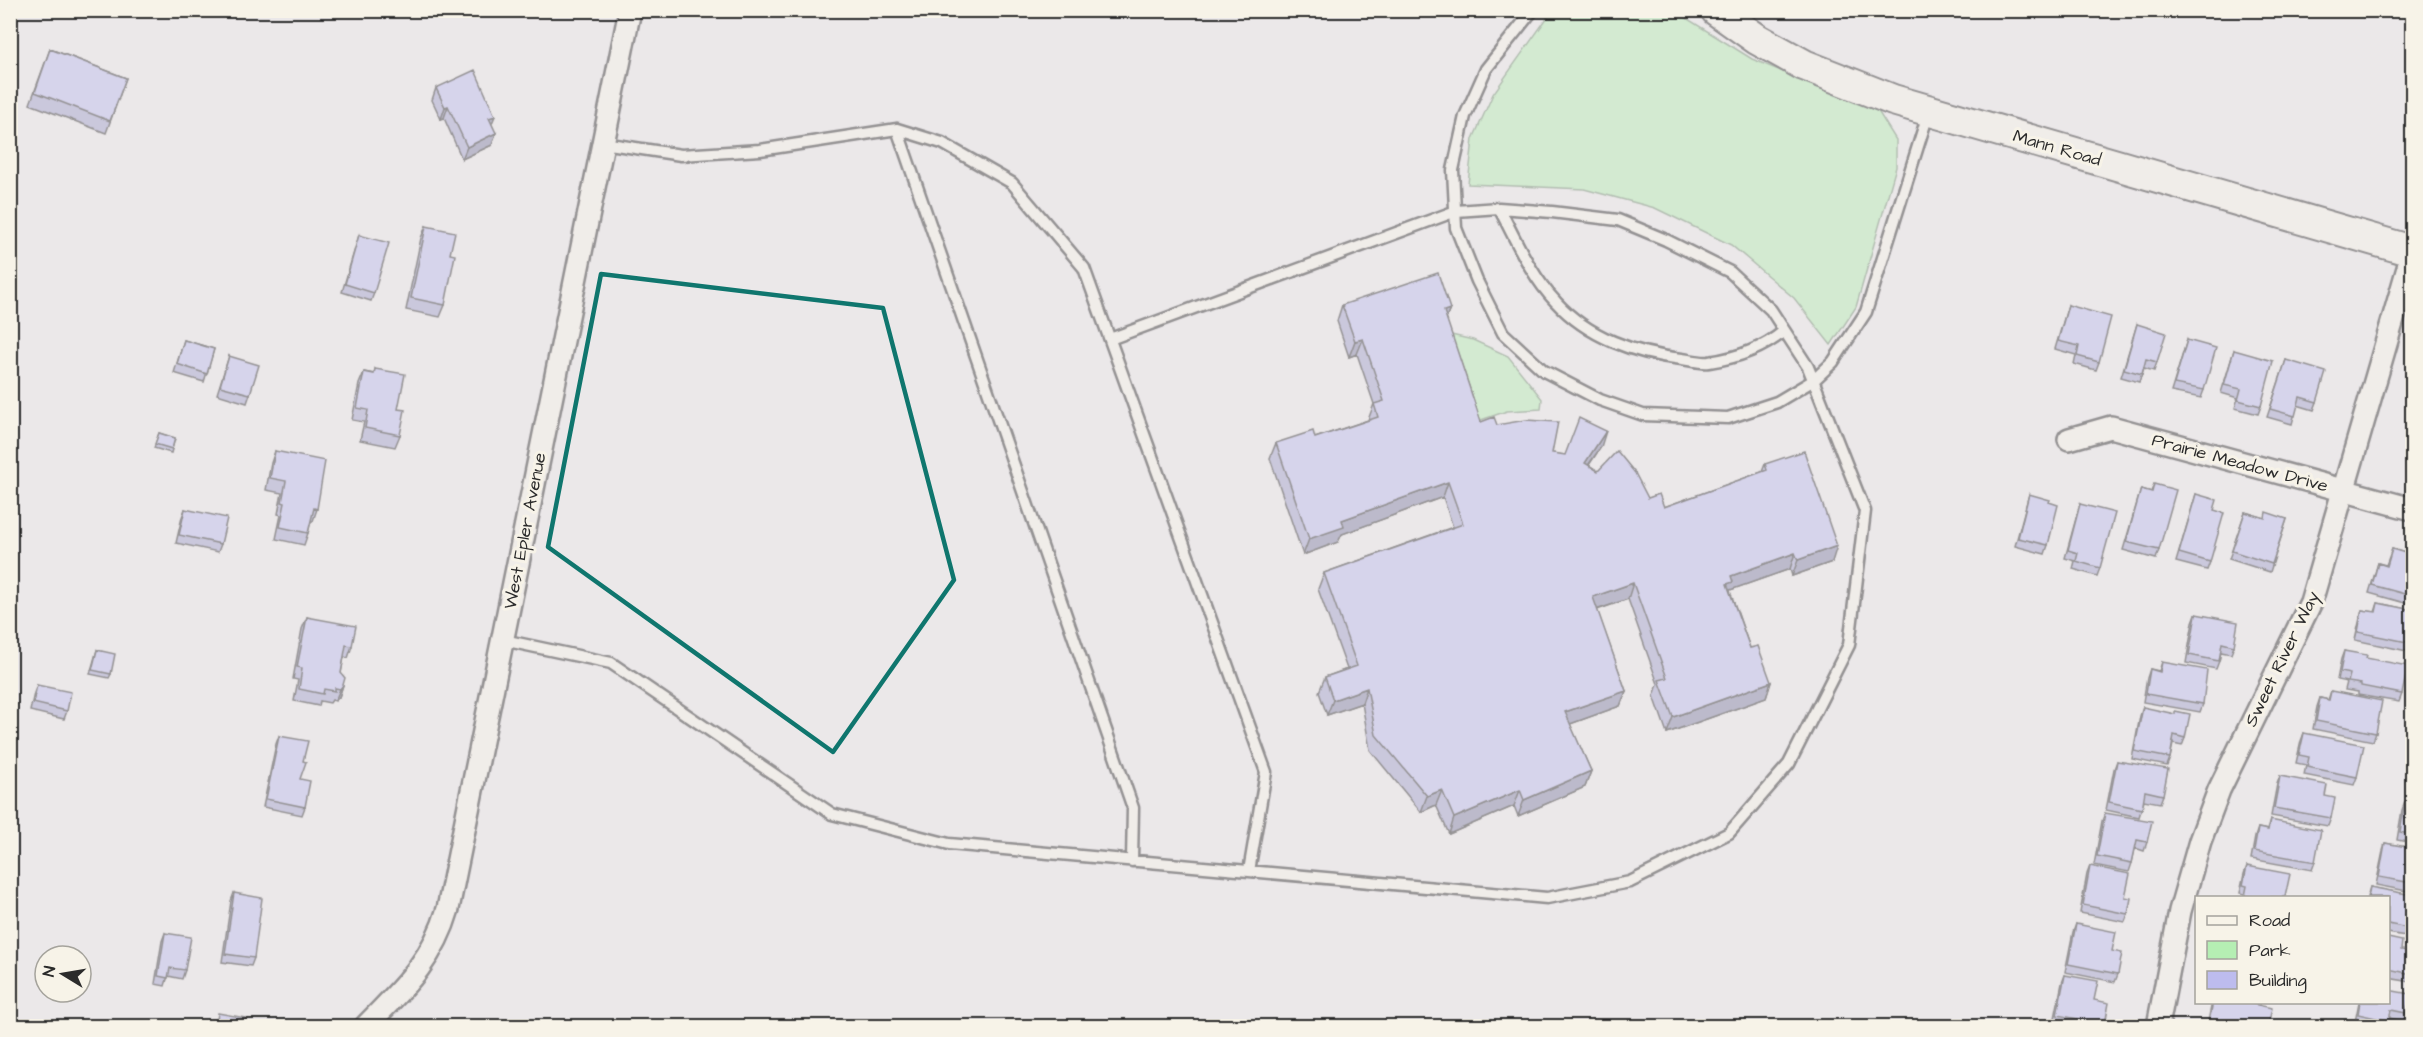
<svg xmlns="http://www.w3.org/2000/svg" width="2423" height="1037" viewBox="0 0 2423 1037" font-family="'Architects Daughter',sans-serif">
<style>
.green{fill:#b5eeb3;stroke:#708c6f;stroke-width:1.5}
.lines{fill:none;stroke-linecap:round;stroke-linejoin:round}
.lane-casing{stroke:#2b2b2b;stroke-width:15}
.street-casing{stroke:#2b2b2b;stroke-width:26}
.secondary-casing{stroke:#2b2b2b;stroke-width:34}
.lane{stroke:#f7f3e8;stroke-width:10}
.street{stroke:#f7f3e8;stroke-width:21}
.secondary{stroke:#f7f3e8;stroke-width:30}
.wall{fill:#a3a2cd;stroke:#2b2b2b;stroke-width:1.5}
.shaded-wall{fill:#8484a7;stroke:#2b2b2b;stroke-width:1.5}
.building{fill:#bdbcee;stroke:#2b2b2b;stroke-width:1.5}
.marked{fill:none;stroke:#0f766e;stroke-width:4.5;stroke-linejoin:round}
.labels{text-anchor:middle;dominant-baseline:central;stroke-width:6;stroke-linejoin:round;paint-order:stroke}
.street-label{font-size:18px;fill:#2b2b2b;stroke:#f7f3e8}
</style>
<rect width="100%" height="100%" fill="#ebe8e9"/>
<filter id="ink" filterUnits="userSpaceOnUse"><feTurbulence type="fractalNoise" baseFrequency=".0167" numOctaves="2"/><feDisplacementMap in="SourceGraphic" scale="12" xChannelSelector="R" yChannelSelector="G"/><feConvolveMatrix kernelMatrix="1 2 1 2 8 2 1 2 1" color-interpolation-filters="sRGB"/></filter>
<g filter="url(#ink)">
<path class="green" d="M1552,11H1675L1752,59L1878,111L1896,140V167L1856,307L1831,345L1794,298L1731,245L1655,208L1584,189L1468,184L1473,139L1493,94Z
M1447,334L1473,340L1508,356L1542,399L1541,409L1507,411L1478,421Z"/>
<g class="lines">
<g class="lane-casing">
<path id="lane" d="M1533,10L1486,69L1465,116L1453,170L1456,228L1477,281L1503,333L1544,371L1600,400L1643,415L1728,418L1777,402L1814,380L1833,362L1866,312L1929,111
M897,129L1133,808L1132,861
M603,143L681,155L760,150L897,129L942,143L1012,183L1084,268L1266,772L1249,871
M1499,208C1516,240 1531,276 1556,302C1588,337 1635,354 1682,359C1690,360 1701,363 1709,362C1736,358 1764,348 1784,331
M503,640L611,663L832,814L949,844L1547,898L1630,882L1729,833L1789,764L1849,645L1865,511L1808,367L1771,310L1730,272L1666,240L1618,220L1552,212L1499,208L1456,211L1110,339"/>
</g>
<g class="street-casing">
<path id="street" d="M2069,439L2111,427L2412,509
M366,1026C402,989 433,961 448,909L630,10
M2158,1026L2180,911L2200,841L2219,790L2311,602L2412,254"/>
</g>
<g class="secondary-casing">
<path id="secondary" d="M1716,10L1757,39L1804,65L1893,100L2412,251"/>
</g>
<use href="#lane" class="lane"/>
<use href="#street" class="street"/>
<use href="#secondary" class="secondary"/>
</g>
<path class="wall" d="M50,49L126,78L106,133L30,104Z
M436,88L492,145L462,159L444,118L441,119L432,100Z
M426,226L450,254L445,305L440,317L406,310L421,238Z
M359,235L374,293L371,301L342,292Z
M1342,305L1450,309L1446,319L1481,422L1497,425L1552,453L1565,455L1601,447L1589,465L1598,471L1664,507L1762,472L1765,464L1832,562L1792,576L1790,569L1730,590V591L1750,648L1771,682L1766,698L1667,733L1654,696L1658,684L1628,599L1597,610L1626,691L1620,706L1570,724L1591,771L1585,787L1518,816L1514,806L1449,834L1436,805L1421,812L1370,750L1362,703L1327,715L1319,692L1325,677L1347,669L1318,589L1324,573L1453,527L1443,497L1342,534L1338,542L1303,555L1270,458L1276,443L1315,438L1368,420L1374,404L1357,354L1349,357L1337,321Z
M2068,305L2099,362L2096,370L2074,364L2076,355L2055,349Z
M2137,324L2157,362L2154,371L2144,368L2139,382L2121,377Z
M184,340L214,349L204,382L174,373Z
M2187,340L2204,390L2201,398L2171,392Z
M2234,350L2261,406L2258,414L2235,408L2238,398L2221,393Z
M229,356L250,394L247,403L217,394Z
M2286,360L2317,402L2314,410L2297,405L2292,424L2267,417Z
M375,369L398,409L400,435L395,447L360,440L364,422L352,420L359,384L364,372L374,374Z
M159,433L175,438L171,453L154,448Z
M275,451L317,509L313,521H311L308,533L304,545L276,539L281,515L278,514L282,493L266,490L271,463Z
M2154,484L2159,550L2156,559L2123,550L2141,489L2151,492Z
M2029,494L2048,545L2045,554L2015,546Z
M2196,494L2214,510L2210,562L2207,570L2176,562Z
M2080,504L2100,568L2097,576L2073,569L2075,561L2065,558Z
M185,509L221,544L218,552L176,543L182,517Z
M2245,512L2265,518L2287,519L2270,572L2229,559Z
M2392,549L2412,555V605L2369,593L2378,563L2386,565Z
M2378,603L2412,610V652L2355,640L2360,618L2362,610L2375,612Z
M2196,614L2234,646L2231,654L2221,652L2219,661L2216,669L2186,663L2193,622Z
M307,617L352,646L348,658L344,657L341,673L343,685L339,697L335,701L332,700L330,703L320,701L319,706L294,701L298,680L293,679L302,629Z
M97,650L111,674L109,678L90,674Z
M2344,651L2366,658L2402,694L2399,702L2358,695V692L2345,690L2347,682L2337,680L2341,659Z
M2162,662L2203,704L2200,712L2143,702L2147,678L2150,669L2159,671Z
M37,685L67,711L64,719L30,711L34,693Z
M2331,691L2376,733L2373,741L2313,729L2317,707L2320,698L2328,700Z
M2143,707L2185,738L2182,746L2173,744L2170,758L2167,766L2132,759L2140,716Z
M2304,733L2357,777L2354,785L2304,775L2306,765L2296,763L2301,741Z
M279,736L300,779L305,807L302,815L263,807L276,744Z
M2117,761L2163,795L2160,803L2144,800L2139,817L2106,810L2114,769Z
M2280,776L2325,796L2331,818L2328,826L2271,816L2277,784Z
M2405,802L2412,804V843L2397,840L2402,810Z
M2105,813L2147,842L2144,851L2135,848L2132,863L2129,872L2094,865L2102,821Z
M2270,820L2315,862L2312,870L2251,859L2255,837L2258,828L2267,830Z
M2385,843L2412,848V892L2376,885L2383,851Z
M2090,866L2125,897L2128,914L2125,922L2080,913L2087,874Z
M2247,866L2285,897H2244V894L2240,893L2244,874Z
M2370,887L2412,895V937L2388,933V897H2367Z
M234,893L254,958L251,966L222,962L231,901Z
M2076,924L2112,951L2118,974L2115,982L2065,972L2073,932Z
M165,933L185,970L182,979L168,976L165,986L155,984L162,941Z
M2388,938L2401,950L2412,952V982L2388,978Z
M2065,975L2094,1000L2105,1024L2104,1026H2073L2054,1023L2062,983Z
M2212,1002H2244L2268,1026H2207Z
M2245,1002H2261L2260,1005Z
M2359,1002H2388L2406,1013L2403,1021L2389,1018L2387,1026H2375L2355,1022Z"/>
<path class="shaded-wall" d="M448,106L444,118L441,119L445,107Z
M495,116L490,128L489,118Z
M496,133L492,145L462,159L467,147Z
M1450,309L1444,324V311Z
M1363,339L1357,354L1349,357L1355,341Z
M1606,431L1601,447L1579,478L1585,463Z
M1448,482L1443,497L1342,534L1338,542L1303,555L1309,539L1342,520Z
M1837,546L1832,562L1792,576L1798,560Z
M1795,553L1790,569L1730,590L1728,597L1722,600L1731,576Z
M1633,583L1628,599L1587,613L1593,597Z
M1771,682L1766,698L1667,733L1673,717Z
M343,685L339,697L335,701L340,689Z
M1367,688L1362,703L1327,715L1333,700Z
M1626,691L1620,706L1559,728L1565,712Z
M1591,771L1585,787L1518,816L1524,800Z
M1442,790L1436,805L1421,812L1427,796Z
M1520,790L1514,806L1449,834L1454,818Z"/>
<path class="building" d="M50,49L126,78L110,121L35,92Z
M475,70L495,116L489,118L496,133L467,147L448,106L445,107L436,88Z
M426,226L455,232L450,254L455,255L445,305L411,298Z
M359,235L389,243L374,293L345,284Z
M1438,273L1450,309L1444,311L1481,422L1494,417L1497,425L1526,420L1558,422L1552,453L1565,455L1579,418L1606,431L1585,463L1598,471L1617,451L1635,473L1648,498L1659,494L1664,507L1767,470L1765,464L1804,451L1837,546L1798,560L1795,553L1731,576L1733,582L1727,584L1750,648L1758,646L1771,682L1673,717L1659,680L1667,678L1633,583L1593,597L1626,691L1565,712L1591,771L1524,800L1520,790L1454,818L1442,790L1427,796L1376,735L1367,688L1333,700L1325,677L1357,666L1324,573L1463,524L1448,482L1342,520L1344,527L1309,539L1276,443L1313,431L1315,438L1378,417L1374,404L1384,401L1363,339L1355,341L1342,305Z
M2068,305L2111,317L2099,362L2077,356L2079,346L2058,341Z
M2137,324L2166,333L2157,362L2146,359L2142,374L2124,369Z
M184,340L214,349L207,374L177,364Z
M2187,340L2216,348L2204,390L2174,384Z
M2234,350L2273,361L2261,406L2238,400L2241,389L2224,385Z
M229,356L259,365L250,394L220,386Z
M2286,360L2326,372L2317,402L2300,397L2295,416L2270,409Z
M375,369L405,374L398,409L405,410L400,435L365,428L368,410L357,408L364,372L374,374Z
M159,433L175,438L172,449L155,444Z
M275,451L325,461L317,509L314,508L308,533L280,527L285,503L282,502L286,481L270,478Z
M2154,484L2176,490L2159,550L2126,542L2141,489L2152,492Z
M2029,494L2050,500L2049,502L2058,505L2048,545L2018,538Z
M2196,494L2217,500L2214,510L2224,513L2210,562L2179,553Z
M2080,504L2115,513L2100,568L2076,561L2078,553L2068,550Z
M185,509L227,518L221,544L179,535Z
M2245,512L2265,518L2266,512L2287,519L2272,564L2232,551Z
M2392,549L2412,555V596L2372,585L2378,563L2387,566Z
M2378,603L2412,610V643L2358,632L2362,610L2376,612Z
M2196,614L2238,622L2234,646L2222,643L2219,661L2189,655Z
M307,617L356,626L352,646L346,645L341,673L345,678L343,685L340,689L335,688V691L324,689L323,694L299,689L302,668L297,667Z
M97,650L115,654L111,674L92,670Z
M2344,651L2367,655L2366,658L2408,666L2402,694L2361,686V684L2348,682L2350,674L2340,672Z
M2162,662L2207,670L2203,704L2146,694L2150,669L2160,672Z
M37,685L71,692L67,711L33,703Z
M2331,691L2382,701L2376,733L2316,721L2320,698L2329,700Z
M2143,707L2175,714V711L2190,714L2185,738L2174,735L2170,758L2134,751Z
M2304,733L2364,745L2357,777L2307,767L2309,757L2299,755Z
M279,736L308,741L303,761L306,762L300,779L310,781L305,807L266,799Z
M2117,761L2168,769L2163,795L2145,791L2142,809L2109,802Z
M2280,776L2327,785L2325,796L2335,798L2331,818L2274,808Z
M2405,802L2412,804V835L2400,832Z
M2105,813L2152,821L2147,842L2137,840L2132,863L2097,856Z
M2270,820L2321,830L2315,862L2254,851L2258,828L2268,830Z
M2385,843L2412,848V883L2379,877Z
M2090,866L2130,874L2125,897L2131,898L2128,914L2083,905Z
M2247,866L2290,874L2285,897H2255L2245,896L2247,886L2243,885Z
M2370,887L2412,895V929L2388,924V897H2368Z
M234,893L262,898L254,958L225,954Z
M10,895H14L10,914Z
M2076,924L2116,932L2112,951L2122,953L2118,974L2068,964Z
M165,933L191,937L185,970L170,968L168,978L158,976Z
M2388,938L2402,941L2401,950L2412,952V974L2388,969Z
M2065,975L2098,981L2094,1000L2109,1003L2105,1024L2057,1015Z
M2388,990L2410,994L2406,1013L2391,1010L2389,1021L2358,1014L2360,1002H2388Z
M2213,1002H2244L2272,1008L2268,1026H2208Z
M218,1013L246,1018L245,1026H216Z
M2344,1023L2363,1026H2343Z"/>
</g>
<path d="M0 0H2423V1037H0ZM601,274L883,308L954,580L833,752L548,547Z" fill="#ebe8e9" fill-opacity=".55" fill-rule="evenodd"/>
<path class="marked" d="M601,274L883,308L954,580L833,752L548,547Z"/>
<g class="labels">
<g class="street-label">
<text transform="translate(2057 148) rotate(16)">Mann Road</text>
<text transform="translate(2240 463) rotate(15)">Prairie Meadow Drive</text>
<text transform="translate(525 531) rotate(-79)">West Epler Avenue</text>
<text transform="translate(2282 659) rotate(-64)">Sweet River Way</text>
</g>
</g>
<rect width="2423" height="1037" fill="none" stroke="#f7f3e8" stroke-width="36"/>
<rect x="18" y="18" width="2387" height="1001" fill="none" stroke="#2b2b2b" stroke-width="2" filter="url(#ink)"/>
<rect x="2195" y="896" width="195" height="108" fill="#f7f3e8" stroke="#a5a39c" stroke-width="1.5"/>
<rect x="2207" y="916" width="30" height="9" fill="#f7f3e8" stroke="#a5a39c" stroke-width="1.5"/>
<text x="2249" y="926" font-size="18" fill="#2b2b2b">Road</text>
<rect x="2207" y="941" width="30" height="18" fill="#b5eeb3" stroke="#a5a39c" stroke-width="1.5"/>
<text x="2249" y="956" font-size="18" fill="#2b2b2b">Park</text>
<rect x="2207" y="971" width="30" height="18" fill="#bdbcee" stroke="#a5a39c" stroke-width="1.5"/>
<text x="2249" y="986" font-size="18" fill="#2b2b2b">Building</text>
<g transform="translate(63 974) rotate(281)"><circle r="28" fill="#f7f3e8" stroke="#a5a39c" stroke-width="1.5"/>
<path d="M0-4.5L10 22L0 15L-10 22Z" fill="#2b2b2b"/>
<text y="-9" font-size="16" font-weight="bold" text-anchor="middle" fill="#2b2b2b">N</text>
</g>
</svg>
